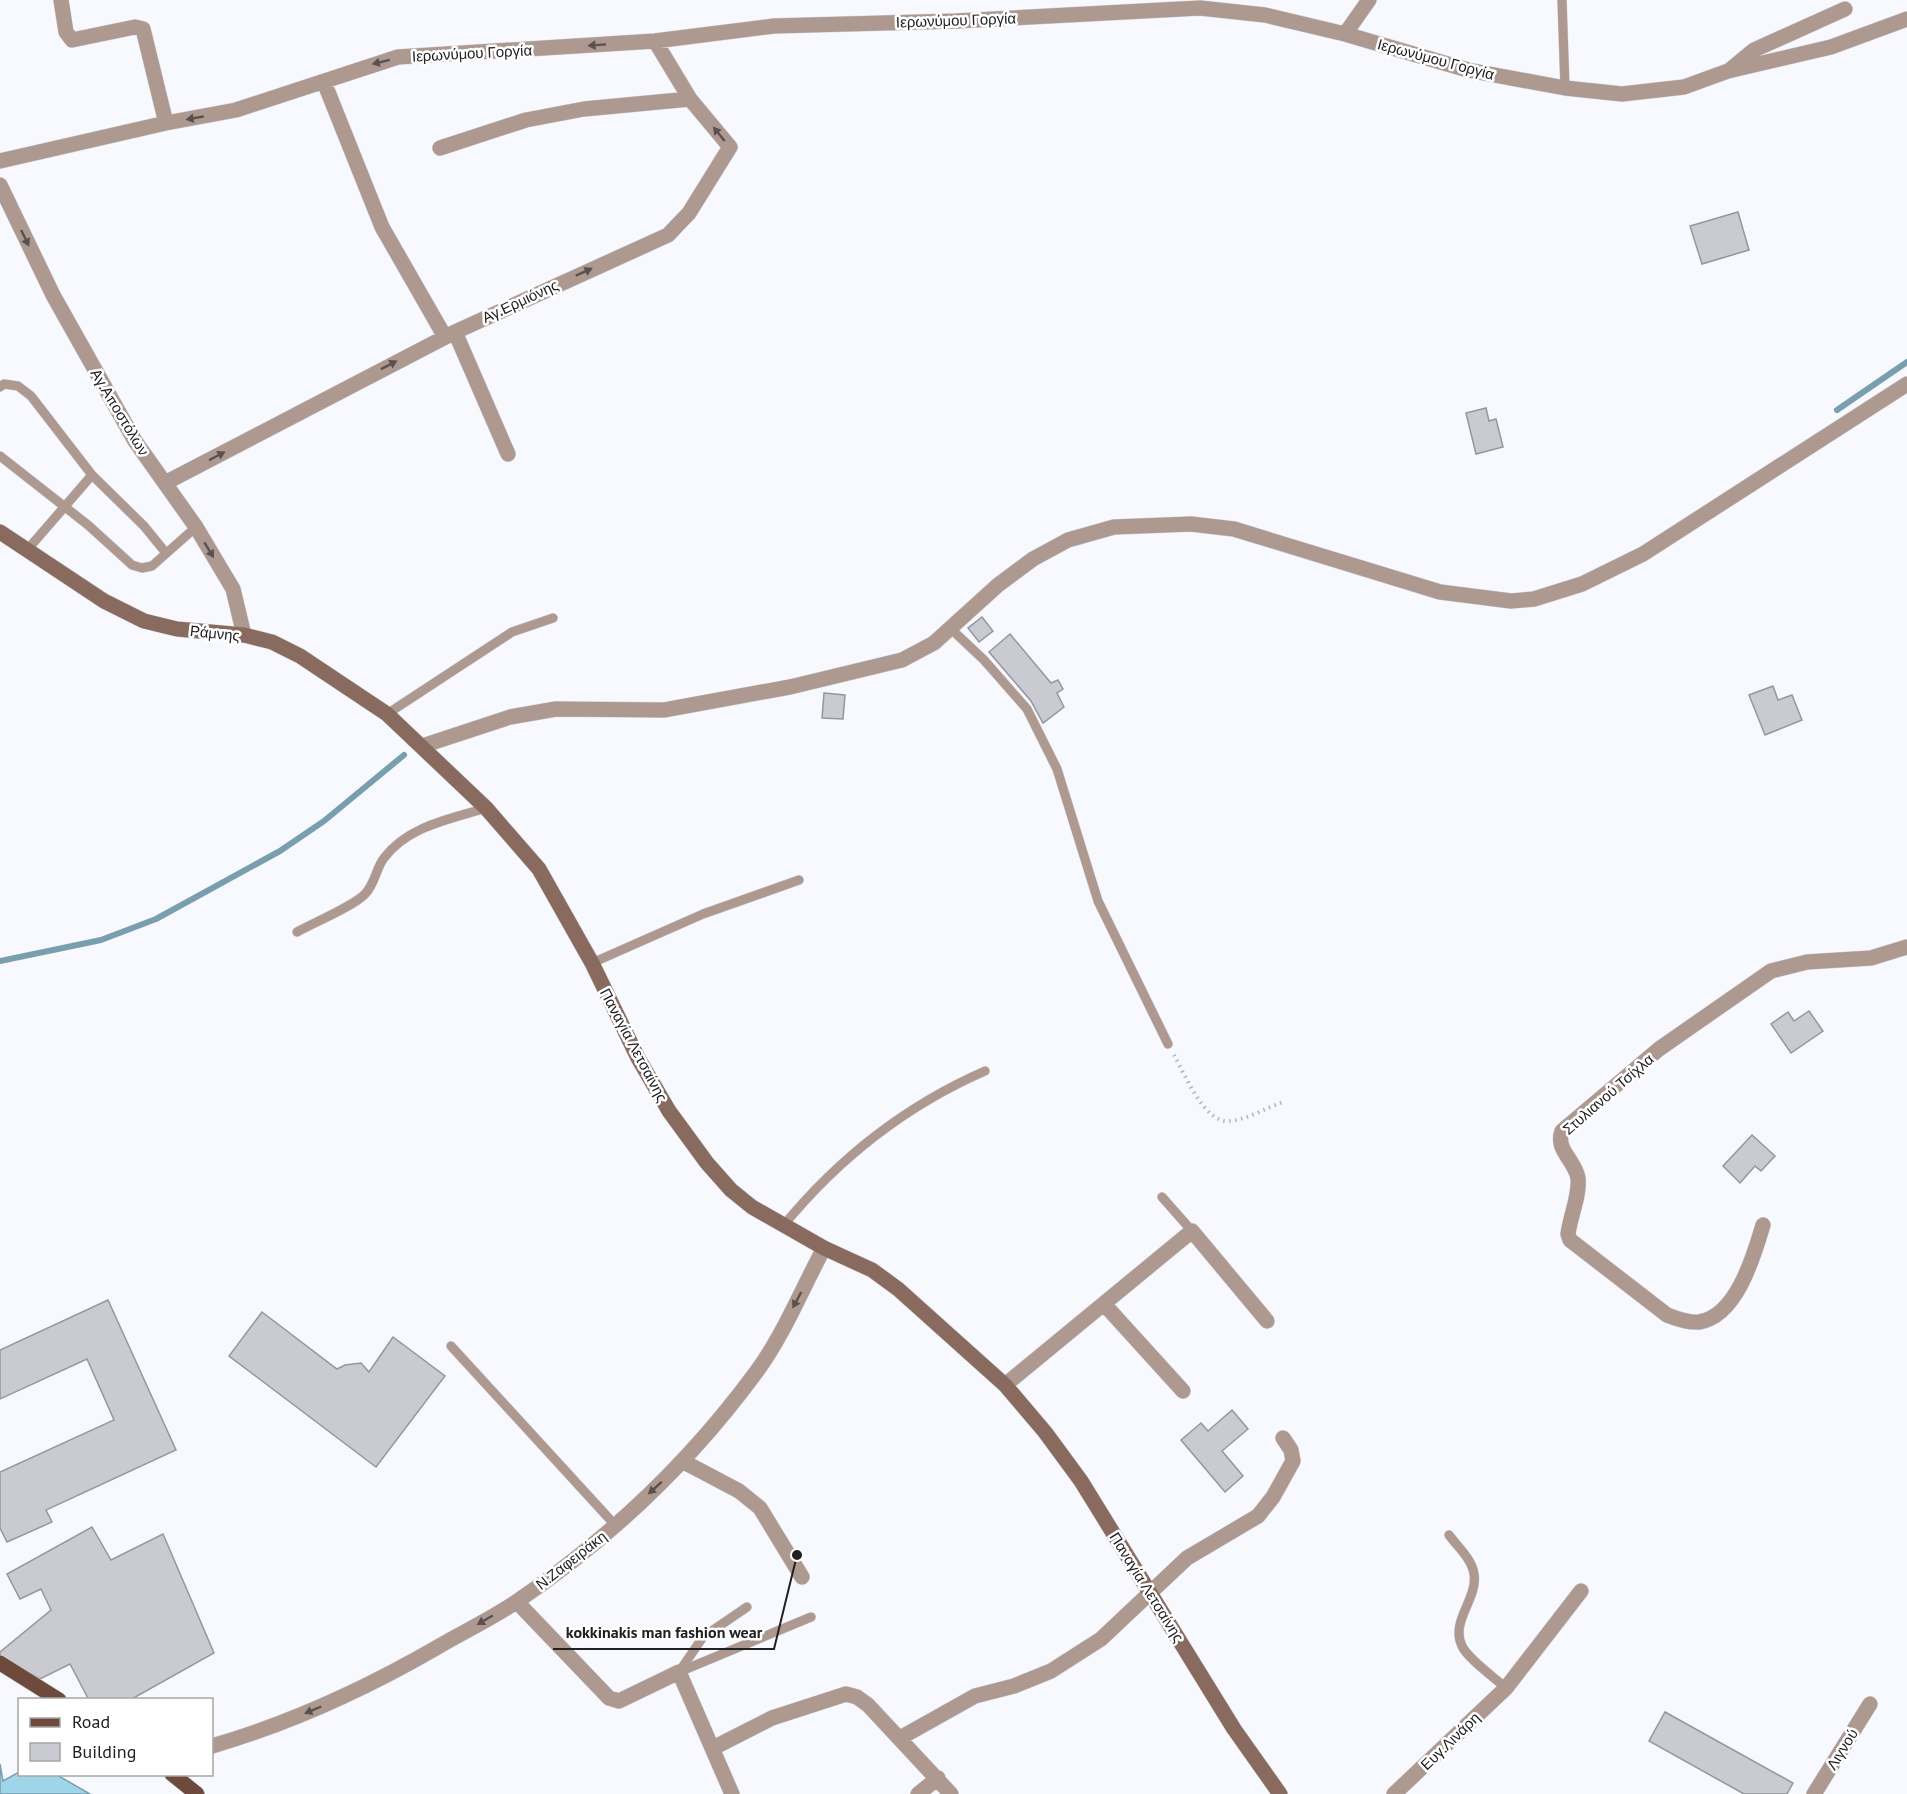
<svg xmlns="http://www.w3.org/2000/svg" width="1907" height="1794" viewBox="0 0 1907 1794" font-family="'PT Sans',sans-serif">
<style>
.water{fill:#9fd5e9;stroke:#799fae;stroke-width:1.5}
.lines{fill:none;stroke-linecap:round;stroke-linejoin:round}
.stream{stroke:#799fae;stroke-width:6}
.building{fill:#c9cad2;stroke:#95969e;stroke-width:1.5}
.service-casing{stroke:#d6d6db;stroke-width:10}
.minor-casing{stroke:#d6d6db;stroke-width:16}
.secondary-casing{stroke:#d6d6db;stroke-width:16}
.primary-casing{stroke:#d6d6db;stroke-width:16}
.path{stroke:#b3b4b9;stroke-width:4;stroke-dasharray:1.5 4.5;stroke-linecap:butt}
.service{stroke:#ad9990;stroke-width:9}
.minor{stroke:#ad9990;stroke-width:15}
.secondary{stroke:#886b5e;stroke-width:15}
.primary{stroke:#6d4a3b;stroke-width:15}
.oneway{fill:#59514f}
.labels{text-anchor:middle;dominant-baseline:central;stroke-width:5;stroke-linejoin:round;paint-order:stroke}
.street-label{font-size:15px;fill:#212124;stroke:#fff}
.leader{fill:none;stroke:#212124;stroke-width:2}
.callout-dot{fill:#212124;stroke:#fff;stroke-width:2}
.callout-label{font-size:16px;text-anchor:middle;font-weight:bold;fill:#212124;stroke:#fff;stroke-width:5;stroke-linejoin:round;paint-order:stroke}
</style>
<rect width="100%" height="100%" fill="#f8f9fe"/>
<path class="water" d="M0,1764L3,1781L19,1772L20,1774L57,1775L90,1794H0Z"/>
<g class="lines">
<path class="stream" d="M1837,410L1907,362
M0,961L101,940L156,919L280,851L324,821L404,755"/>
</g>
<path class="building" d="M1738,212L1749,250L1702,264L1690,226Z
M1486,408L1489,421L1496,419L1503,447L1476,454L1466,413Z
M982,617L993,631L979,642L968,628Z
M1010,634L1051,683L1058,680L1063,689L1057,693L1064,707L1043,723L1031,701L989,652Z
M1773,686L1778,700L1792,695L1802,720L1765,735L1749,695Z
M824,693L845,695L843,719L822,718Z
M1809,1011L1823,1031L1791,1053L1771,1024L1788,1012L1794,1021Z
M1752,1135L1775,1156L1761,1171L1755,1166L1740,1183L1723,1166Z
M108,1300L176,1450L46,1510L52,1522L7,1542L0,1528V1472L114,1420L87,1359L0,1399V1350Z
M262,1312L337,1369L345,1365L361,1363L369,1372L393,1337L445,1376L376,1467L229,1356Z
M1232,1410L1248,1429L1222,1451L1243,1476L1225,1492L1181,1440L1201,1423L1208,1431Z
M92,1527L111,1560L163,1534L214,1653L130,1700H89L70,1664L40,1679L0,1656V1652L51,1610L41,1589L20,1599L7,1574Z
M1665,1712L1793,1783L1787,1794H1744L1649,1741Z"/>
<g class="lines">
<g class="service-casing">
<path id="service" d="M1562,0L1565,88
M0,387L4,384L18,386L31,396L92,475L144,526L166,553
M0,456L88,525L132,565L142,568L152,566L196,527
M28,549L92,475
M949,627L984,660L1027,709L1057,769L1098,901L1168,1044
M387,714L512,632L553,618
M297,932C313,923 354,906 365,894C375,884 376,868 384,858C408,826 450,819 486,808
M592,963L703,914L799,880
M1162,1197L1192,1231
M783,1226C838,1159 905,1106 985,1071
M451,1346L615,1525
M1449,1535C1457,1546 1472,1559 1474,1574C1478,1599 1450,1621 1462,1646C1468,1659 1495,1678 1506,1688
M679,1672L811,1617
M679,1672L703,1637L747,1607"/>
</g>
<g class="minor-casing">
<path id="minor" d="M61,0L66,32L72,40L135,27L143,29L166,123
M1345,34L1369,0
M1731,69L1754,50L1845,9
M324,82L382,227L445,337
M440,148L526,120L584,109L690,99
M0,161L166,123L236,110L398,57L655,41L774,26L956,21L1200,8L1265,15L1345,34L1468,70L1565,88L1622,94L1684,87L1728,71L1831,47L1907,19
M0,185L53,295L135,441L196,527L233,589L244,635
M455,332L508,454
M165,483L455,332L668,235L689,213L730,147L690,99L655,41
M422,746L510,717L556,709L664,710L790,687L902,660L934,643L998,585L1033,559L1068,540L1114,527L1191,524L1234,529L1440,592L1511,601L1534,599L1582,584L1643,554L1907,384
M1763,1225C1754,1255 1737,1316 1699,1322C1688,1323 1677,1319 1667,1315L1570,1240L1568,1234C1570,1217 1580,1195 1578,1178C1575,1160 1555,1150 1562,1131L1659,1049L1771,971L1807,962L1871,958L1907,947
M1104,1304L1183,1391
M1005,1385L1192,1231L1267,1321
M684,1462L739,1491L760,1508L802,1577
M517,1602L609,1698L619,1701L679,1672L732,1794
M900,1738L975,1696L1014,1686L1051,1671L1101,1639L1187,1558L1258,1516L1273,1497L1293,1461L1291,1450L1283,1438
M212,1746C291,1723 365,1689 436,1648C463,1632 493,1618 519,1600C610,1538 691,1461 757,1371C784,1334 802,1289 824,1248
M713,1748L772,1718L846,1694L857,1697L868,1705L951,1794
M918,1794L938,1778
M1394,1794L1506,1688L1581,1591
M1814,1794L1870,1704"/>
</g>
<g class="secondary-casing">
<path id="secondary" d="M0,532L104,601L144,621L177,629L244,635L272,642L300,656L387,714L486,808L539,869L592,963L638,1058L669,1111L707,1163L731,1190L752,1207L824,1248L872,1270L898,1289L1005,1385L1045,1432L1081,1481L1234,1729L1280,1794"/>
</g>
<g class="primary-casing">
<path id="primary" d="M0,1663L59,1700
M172,1774L197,1794"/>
</g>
<path class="path" d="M1174,1055C1184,1073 1205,1124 1229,1121C1246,1120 1266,1108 1283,1102"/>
<use href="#service" class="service"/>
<use href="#minor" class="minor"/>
<use href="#secondary" class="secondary"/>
<use href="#primary" class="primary"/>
</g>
<defs><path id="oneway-solid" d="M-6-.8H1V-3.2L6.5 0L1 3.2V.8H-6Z" transform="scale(1.5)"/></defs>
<g class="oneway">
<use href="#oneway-solid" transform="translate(597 45) rotate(176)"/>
<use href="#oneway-solid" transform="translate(381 62) rotate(166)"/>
<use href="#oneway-solid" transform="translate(195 118) rotate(170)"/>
<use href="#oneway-solid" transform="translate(719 134) rotate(-129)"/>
<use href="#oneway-solid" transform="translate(25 238) rotate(64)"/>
<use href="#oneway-solid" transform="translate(584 272) rotate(-24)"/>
<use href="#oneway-solid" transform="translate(389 365) rotate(-27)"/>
<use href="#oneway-solid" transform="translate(217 456) rotate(-28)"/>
<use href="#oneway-solid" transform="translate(209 550) rotate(59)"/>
<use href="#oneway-solid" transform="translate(797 1300) rotate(118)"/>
<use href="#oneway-solid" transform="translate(655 1488) rotate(138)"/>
<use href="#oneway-solid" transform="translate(485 1620) rotate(150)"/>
<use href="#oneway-solid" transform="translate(313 1710) rotate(157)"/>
</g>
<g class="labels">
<g class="street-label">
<text transform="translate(956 20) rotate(-2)">Ιερωνύμου Γοργία</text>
<text transform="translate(472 53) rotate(-3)">Ιερωνύμου Γοργία</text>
<text transform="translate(1436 59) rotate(15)">Ιερωνύμου Γοργία</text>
<text transform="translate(520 301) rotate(-25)">Αγ.Ερμιόνης</text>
<text transform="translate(120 412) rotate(59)">Αγ.Αποστόλων</text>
<text transform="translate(215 633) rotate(6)">Ράμνης</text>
<text transform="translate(634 1045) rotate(62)">Παναγία Λετσαίνης</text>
<text transform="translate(1608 1094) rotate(-41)">Στυλιανού Τσίχλα</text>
<text transform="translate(571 1560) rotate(-38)">Ν.Ζαφειράκη</text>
<text transform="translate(1147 1587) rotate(58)">Παναγία Λετσαίνης</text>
<text transform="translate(1450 1741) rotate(-44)">Ευγ.Λινάρη</text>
<text transform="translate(1842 1749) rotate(-58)">Λιγνού</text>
</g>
</g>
<path class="leader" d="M797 1555L774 1649H553"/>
<circle class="callout-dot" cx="797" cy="1555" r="6"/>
<g class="callout-label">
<text x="664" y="1638">kokkinakis man fashion wear</text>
</g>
<rect x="18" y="1698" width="195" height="78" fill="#ffffff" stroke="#a6a6a7" stroke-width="1.5"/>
<rect x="30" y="1718" width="30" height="9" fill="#6d4a3b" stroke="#a6a6a7" stroke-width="1.5"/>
<text x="72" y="1728" font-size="18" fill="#212124">Road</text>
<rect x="30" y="1743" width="30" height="18" fill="#c9cad2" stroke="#a6a6a7" stroke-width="1.5"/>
<text x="72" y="1758" font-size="18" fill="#212124">Building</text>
</svg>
